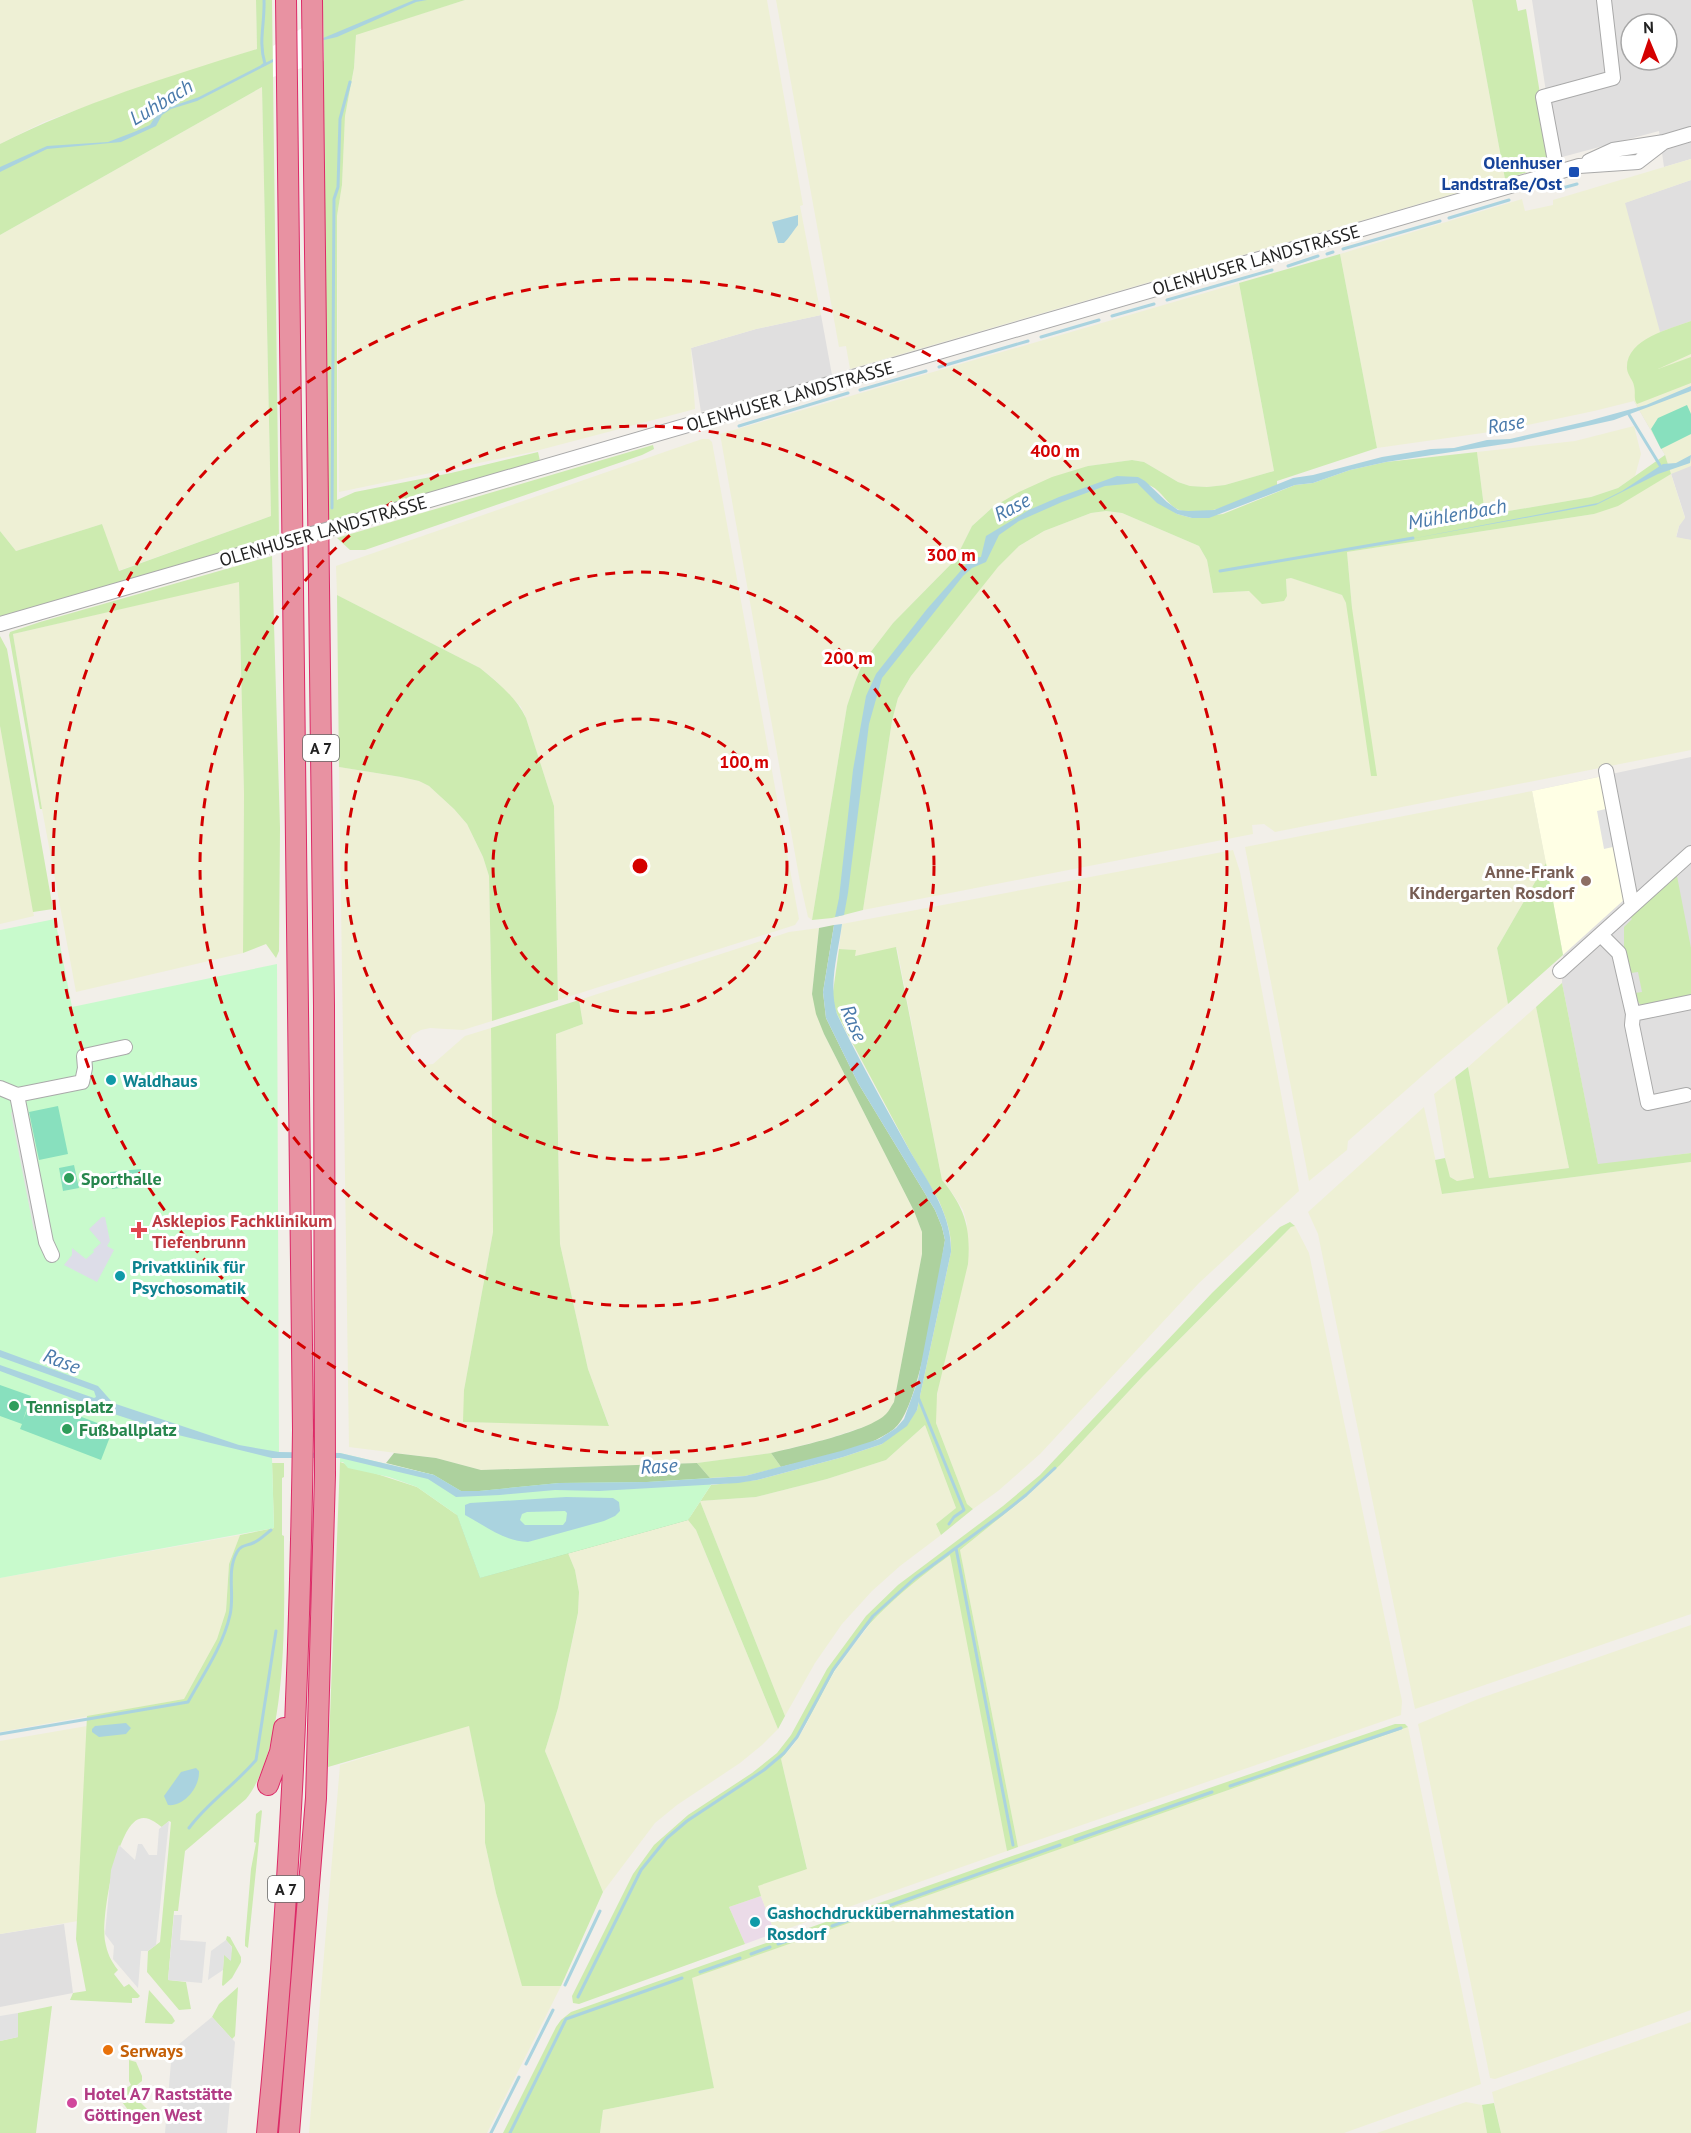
<svg xmlns="http://www.w3.org/2000/svg" width="1691" height="2133" viewBox="0 0 1691 2133" font-family="'PT Sans',sans-serif">
<style>
.residential{fill:#e0dfdf;fill-rule:evenodd}
.industrial{fill:#ebdbe8}
.education{fill:#ffffe5}
.farmland{fill:#eef0d5}
.grass{fill:#cdebb0}
.forest{fill:#add19e}
.park{fill:#c8facc}
.pitch{fill:#88e0be}
.parking{fill:#e2e2e2}
.plaza{fill:#dddde8}
.water{fill:#aad3df;fill-rule:evenodd}
.pier{fill:#fff}
.lines{fill:none;stroke-linecap:round;stroke-linejoin:round}
.stream{stroke:#aad3df;stroke-width:3}
.minor-casing{stroke:#a9a9a9;stroke-width:16}
.highway-casing{stroke:#dc2a67;stroke-width:22}
.minor{stroke:#fff;stroke-width:14}
.highway{stroke:#e892a2;stroke-width:20}
.minor-bridge-casing{stroke:#a9a9a9;stroke-width:16;stroke-linecap:butt}
.minor-bridge{stroke:#fff;stroke-width:14}
.ring{fill:none;stroke:#d40000;stroke-width:3;stroke-dasharray:10 8}
.transit-dot{fill:#1a4fb4;stroke:#fff;stroke-width:2}
.education-dot{fill:#8d6e63;stroke:#fff;stroke-width:2}
.culture-dot{fill:#0f9aa8;stroke:#fff;stroke-width:2}
.leisure-dot{fill:#2e9e5b;stroke:#fff;stroke-width:2}
.health-dot{fill:#e0444e;stroke:#fff;stroke-width:2}
.food-dot{fill:#e8710a;stroke:#fff;stroke-width:2}
.hotel-dot{fill:#d1479c;stroke:#fff;stroke-width:2}
.labels{text-anchor:middle;dominant-baseline:central;stroke-width:6;stroke-linejoin:round;paint-order:stroke}
.shield{fill:#fff;stroke:#646464;stroke-width:1.5}
.shield-label{font-size:16px;font-weight:bold;fill:#222}
.transit-label{font-size:18px;font-weight:bold;fill:#164399;stroke:#fff;text-anchor:end}
.street-label{font-size:18px;fill:#222;stroke:#fff}
.education-label{font-size:18px;font-weight:bold;fill:#785e54;stroke:#fff;text-anchor:end}
.culture-label{font-size:18px;font-weight:bold;fill:#0d838f;stroke:#fff;text-anchor:start}
.leisure-label{font-size:18px;font-weight:bold;fill:#27864d;stroke:#fff;text-anchor:start}
.health-label{font-size:18px;font-weight:bold;fill:#be3a42;stroke:#fff;text-anchor:start}
.food-label{font-size:18px;font-weight:bold;fill:#c56008;stroke:#fff;text-anchor:start}
.hotel-label{font-size:18px;font-weight:bold;fill:#b23c85;stroke:#fff;text-anchor:start}
.water-label{font-size:20px;font-style:italic;fill:#4a7aab;stroke:#fff}
.centre{fill:#d40000;stroke:#fff;stroke-width:3}
.ring-label{font-size:18px;text-anchor:middle;font-weight:bold;fill:#d40000;stroke:#fff;stroke-width:6;stroke-linejoin:round;paint-order:stroke}
</style>
<rect width="100%" height="100%" fill="#f2efe9"/>
<path class="residential" d="M1532,0H1691V159L1664,167L1659,131L1551,160L1546,92ZM1631,24H1667V60H1631Z
M1691,180V540L1676,538L1679,526L1685,517L1665,455L1634,401L1624,203Z
M821,315L832,375L701,412L691,348L756,329Z
M1691,757V1153L1598,1165L1562,983L1563,955L1532,791Z
M64,1924L73,1993L0,2007V1934Z"/>
<path class="industrial" d="M761,1896L775,1933L745,1944L729,1907Z"/>
<path class="education" d="M1603,776L1626,898L1563,955L1532,791Z"/>
<path class="farmland" d="M0,0H256L257,49L128,91L44,122L0,144Z
M465,0H767L803,205L800,206L821,315L756,329L691,348L695,409L532,452L339,492L337,216L342,185L345,116L354,69L356,34Z
M776,0H1472L1505,179L850,369L846,346L839,347Z
M262,87L271,516L118,571L102,524L16,551L0,531V235Z
M1691,159V180L1625,203L1660,332L1691,321V466L1671,474L1685,518L1679,526L1676,537L1691,540V750L1275,832L1264,824L1252,825L1253,834L863,910L892,721L898,698L911,676L995,570L1019,546L1044,531L1091,513L1106,511L1122,513L1199,546L1207,560L1213,593L1249,591L1287,596L1286,579L1292,578L1342,595L1346,603L1352,608L1347,552L1594,514L1671,474L1665,455L1634,401L1594,411L1504,430L1377,448L1340,254L1522,199L1525,211L1553,205V200Z
M1239,283L1274,471L1225,485L1207,487L1190,486L1178,482L1144,462L1132,460L1088,466L993,507L972,526L955,560L893,623L863,662L855,682L847,706L812,920L808,917L800,882L720,434Z
M1634,426L1641,454L1635,476L1618,488L1591,497L1485,515L1477,452L1575,441Z
M702,439H709L712,442L799,919L795,925L558,1000L554,806L526,718L521,707L495,680L480,668L337,595L336,566Z
M239,581L244,794L243,953L76,992L42,809L13,634Z
M0,726L34,916L0,924Z
M339,767L401,777L419,781L429,786L454,809L467,824L483,857L489,876L492,1021L463,1030L430,1028L421,1030L412,1035L408,1044L411,1059L424,1065L433,1064L465,1036L491,1028L493,1232L464,1390V1422L609,1425L588,1369L560,1244L556,1034L583,1024L579,1000L789,932L819,928L812,994L824,1034L914,1211L922,1232V1254L894,1402L886,1415L872,1424L827,1439L771,1453L697,1463L481,1470L436,1458L349,1447Z
M1532,791L1546,863L1497,948L1508,1004L1438,1062L1348,1141L1347,1150L1309,1181L1245,847Z
M1233,850L1240,872L1299,1191L1199,1283L1040,1454L998,1491L973,1509L967,1504L936,1423L935,1407L967,1224L963,1210L953,1194L942,1180L897,948L855,956V950L839,949L842,924Z
M1536,1007L1569,1168L1489,1178L1468,1067Z
M1455,1077L1474,1179L1457,1181L1450,1177L1447,1169L1434,1094Z
M1424,1107L1443,1194L1691,1162V1614L1415,1709L1318,1234L1308,1212Z
M1295,1226L1309,1253L1402,1701L1401,1715L1018,1847L960,1550L1017,1504L1060,1465L1143,1376L1291,1227Z
M925,1425L956,1508L936,1524L941,1535L900,1566L872,1591L842,1624L815,1663L785,1716L700,1501L756,1497L827,1479L886,1460Z
M688,1520L696,1530L778,1729L762,1745L740,1763L677,1805L655,1823L603,1892L545,1751L558,1708L578,1614L579,1592L575,1570L568,1553Z
M240,1535L229,1564L226,1611L217,1639L184,1699L0,1732V1578Z
M951,1554L1007,1851L775,1933L757,1886L807,1868L781,1759L794,1744L806,1725L819,1698L842,1659L875,1618L905,1589Z
M1691,1625V2010L1495,2079L1490,2078L1418,1724L1478,1699Z
M469,1725L485,1805V1843L496,1893L522,1985L561,1986L487,2133H309L340,1765Z
M87,1726V1811L82,1843L78,1921L0,1934V1741Z
M1408,1727L1481,2084L1344,2133H600L603,2110L714,2088L691,1978Z
M1691,2022V2133H1501L1492,2092Z
M1466,2102L1482,2105L1487,2133H1377Z"/>
<path class="grass" d="M256,0H272L279,536L0,619V531L16,551L102,524L119,571L271,516L262,87L0,235V144C82,103 170,76 257,49Z
M323,0H465L356,35L354,68L345,116L342,185L337,216V500L355,492L451,473L538,452L540,461L328,522Z
M1472,0H1516L1518,11L1526,9L1551,160L1547,166L1505,179Z
M1340,254L1377,448L1277,481V485C1251,496 1208,520 1179,510C1167,505 1162,491 1151,486C1147,484 1141,484 1137,483L1177,514L1192,518L1223,514L1295,485L1313,483L1350,470L1386,462L1477,452L1485,515L1591,497L1618,488L1665,455L1671,474L1618,506L1594,514L1347,552L1352,608L1377,776H1371L1346,603L1342,595L1291,578L1286,579L1287,596L1284,601L1262,604L1249,591L1213,593L1207,560L1199,546L1122,513L1106,511L1091,513L1044,531L1019,546L998,567L911,676L898,698L892,721L863,910L832,918L812,920L847,706L855,682L863,662L893,623L955,560L972,526L993,507L1019,492L1052,477L1088,466L1132,460L1144,462L1178,482L1190,486L1207,487L1225,485L1274,471L1239,283Z
M1691,321V354L1658,369L1691,357V383L1637,404C1633,398 1636,393 1634,386C1633,380 1628,376 1627,369C1625,339 1670,329 1691,321Z
M653,445L654,449L642,455L365,550H350L337,538Z
M272,556L280,828L279,951L276,958L266,944L243,953L244,794L239,582L13,634L42,809H40L9,635L10,632L40,622Z
M337,595L480,668C497,682 516,697 526,718L554,806L558,1000L492,1021L489,876L483,857L467,824L454,809L429,786L419,781L401,777L339,767Z
M0,636L7,649L53,909L33,912L0,726Z
M1546,863L1563,955L1508,1004L1497,948Z
M1677,876L1691,948V996L1641,1005L1636,1000L1635,993L1642,992L1638,972L1631,973L1624,951V927L1632,919L1630,917Z
M896,947L942,1180C965,1208 971,1228 968,1264L937,1394L936,1423L967,1504L973,1509L941,1535L936,1524L956,1508L925,1425L886,1460L827,1479L756,1497L700,1501L785,1716L778,1729L696,1530L688,1520L711,1485L757,1480L843,1457L882,1444L917,1410L951,1252C952,1233 946,1218 939,1201L911,1153L837,1014L832,999L839,949L856,950L855,956Z
M1562,983L1598,1164L1691,1153V1162L1442,1194L1435,1160L1445,1158L1450,1177L1457,1181L1474,1178L1455,1077L1468,1067L1489,1178L1569,1168L1536,1007Z
M579,1000L583,1024L556,1034L560,1244L588,1369L609,1426L463,1422L464,1390L493,1232L491,1028Z
M1290,1222L1295,1226L1291,1227L1143,1376L1060,1465L1017,1504L960,1550L1018,1847L1007,1851L950,1555C909,1585 870,1617 841,1660C820,1693 807,1730 781,1759L807,1869L758,1886L761,1896L729,1907L745,1944L579,2004L573,2003L572,1996L633,1874L654,1845L688,1815L752,1773L777,1753L791,1735L827,1669L866,1616L898,1585L1003,1506L1040,1475L1212,1293L1280,1227Z
M771,1453L781,1467L745,1476L710,1478L697,1463Z
M340,1462L417,1487L457,1515L480,1578L568,1553L575,1570L579,1592L578,1613L558,1708L545,1751L603,1892L561,1986H522L496,1893L485,1843V1805L469,1726L328,1767Z
M272,1463H284V1477L282,1478V1535L284,1536C284,1606 290,1743 246,1799L185,1851L178,1911H174L168,1980L186,1982L191,2009L179,2010L147,1972L148,1951L160,1942L171,1822L169,1821L162,1827C157,1824 148,1815 139,1819C116,1827 101,1919 105,1941C107,1953 111,1961 118,1970L114,1974L124,1987L129,1984L140,1996L138,1998H132V2003L70,2000L73,1993L86,1991L76,1939L87,1716L184,1699L217,1639L226,1611L229,1564L240,1535L274,1528Z
M1395,1724H1405L1408,1727L692,1978L714,2088L603,2110L600,2133H503L556,2027L561,2020L571,2012L1015,1855Z
M261,1810L262,1811L248,1948L245,1946V1940L251,1869L256,1843L254,1842L256,1814Z
M227,1936L230,1937L241,1957V1962L232,1978L223,1986L222,1985L224,1954L230,1960L232,1947L226,1940Z
M238,1987L235,2036L232,2039L212,2017L219,2004Z
M149,1990L172,2016L175,2021L172,2024L145,2023Z
M52,2006L36,2133H0V2041L18,2037V2013Z
M129,2060L136,2062L142,2076V2081L137,2085L136,2091L133,2088L130,2092L152,2114L128,2110L120,2099H124L125,2089L131,2085L129,2081Z
M1494,2103L1501,2133H1487L1482,2105Z"/>
<path class="forest" d="M834,925L823,992L826,1018L858,1083L935,1210L942,1227L945,1240C939,1276 920,1410 894,1429C865,1451 816,1458 781,1467L771,1453C796,1447 870,1431 886,1414C889,1411 891,1406 894,1402L922,1254V1232L914,1211L824,1034L816,1014L812,994L819,928Z
M394,1453L436,1458L481,1470L697,1463L710,1478L688,1520L480,1578L457,1515L434,1475L386,1463Z"/>
<path class="park" d="M55,919L72,1007L277,964L279,1452L272,1458L274,1528L0,1578V930Z
M340,1453L434,1475L461,1491H479L559,1483L647,1482L710,1478L711,1485L688,1520L480,1578L457,1515L417,1487L389,1477L348,1468L343,1462H340Z"/>
<path class="pitch" d="M1687,405L1691,414V434L1661,449L1651,429L1658,418Z
M58,1106L68,1154L39,1160L29,1112Z
M74,1165L79,1188L63,1191L59,1168Z
M141,1169L143,1185L112,1189L110,1172Z
M0,1385L31,1396L23,1420L32,1398L113,1429L101,1460L20,1429L22,1424L0,1416Z"/>
<path class="parking" d="M1610,808L1617,846L1604,849L1597,811Z
M16,1108L39,1223L34,1231L11,1113Z
M169,1821L156,1945L148,1951H141L138,1988L113,1959L114,1946L105,1934L111,1870L119,1845L135,1860L138,1844H142L149,1855H157L159,1829Z
M174,1915H182L180,1940L206,1942L202,1983L168,1980Z
M226,1940L232,1947L231,1961L224,1955L223,1970L208,1980L211,1951Z
M18,2013V2037L0,2041V2016Z
M212,2017L235,2042L227,2133H165L172,2050Z"/>
<path class="plaza" d="M102,1217H105L110,1241L107,1246L114,1250L97,1282L64,1265L72,1255V1248L86,1259L94,1252L93,1250L101,1243L89,1229Z"/>
<path class="water" d="M414,0H427L416,2L337,37L324,40L273,62L197,101L171,109L162,115L156,126L121,142L47,149L0,172V167L47,146L108,142L134,132L150,125L155,117L170,107L199,97L273,59Z
M798,215V225C793,231 789,238 784,243H778L772,222Z
M1691,386V391L1614,420L1511,443L1386,462L1350,470L1313,483L1295,485L1209,518H1192L1177,514L1157,503L1137,483L1105,486L1062,502L1019,521L999,535L986,562L972,568L963,576L882,678L869,724L848,893L844,915L835,917L839,898L853,770L866,696L876,674L927,609L972,558L981,557L986,536L1029,510L1059,497L1117,476L1138,477L1145,481L1167,502L1178,510L1188,511L1214,510L1293,478L1313,475L1382,457L1431,449L1454,448L1487,440L1510,439L1588,421L1646,405Z
M1691,455L1690,463L1658,474L1596,505L1410,539L1598,503L1622,491L1663,464L1676,463Z
M842,924C838,954 828,985 837,1014C858,1058 882,1101 906,1144C925,1179 952,1211 951,1252L917,1410L907,1426L882,1444L843,1457L757,1480L738,1483L599,1491L555,1490L500,1495L456,1497L428,1479L340,1458H272L178,1435L117,1415L0,1371V1365L94,1398L96,1397L94,1391L0,1357V1350L98,1386L113,1403L239,1445L279,1452L340,1453L434,1475L461,1491H479L559,1483L647,1482L745,1476L841,1451L879,1439L896,1428L904,1419L918,1380L945,1240L942,1227L935,1210L858,1083L826,1018L823,992L834,925Z
M566,1497L613,1498L619,1502L620,1511L615,1516L604,1521L528,1542C503,1541 486,1526 465,1515V1505L470,1503ZM565,1511L567,1513L566,1521L563,1525H525L520,1520L522,1514L527,1512Z
M126,1723L131,1728L126,1734L99,1737L92,1732V1729L95,1726Z
M196,1768L199,1771C200,1787 184,1807 168,1805L164,1796L181,1772Z"/>
<path class="pier" d="M323,15L324,61L273,77V46Z"/>
<g class="lines">
<path class="stream" d="M263,65L265,64C258,41 265,24 264,0
M1555,190L1577,184
M1449,218L1509,200
M1343,249L1440,221
M1327,254L1333,252
M1288,266L1318,256
M1167,300L1272,270
M1112,316L1154,304
M1041,337L1099,320
M939,367L1028,341
M860,390L926,371
M1628,413L1661,467
M739,426L848,393
M332,508L334,199L338,187L340,119L350,82
M1220,571L1413,538
M918,1397L964,1510L954,1517L949,1524
M956,1548L1013,1845
M0,1734L188,1702C203,1675 223,1646 230,1615C235,1594 226,1572 237,1552C241,1545 246,1546 253,1543C259,1541 266,1534 271,1530
M1230,1786L1401,1728
M189,1828C208,1802 235,1785 256,1760L276,1631
M1075,1840L1212,1792
M832,1926L1060,1845
M778,1944L793,1939
M751,1954L770,1947
M700,1972L740,1958
M565,1985L600,1911
M578,1997L641,1870L667,1838L687,1821L764,1770L784,1753L797,1737L833,1670L873,1616L915,1578L1002,1514L1026,1495L1055,1468
M526,2064L553,2010
M491,2133L519,2077
M510,2133L566,2019L682,1978"/>
<g class="minor-casing">
<path id="minor" d="M1589,161L1613,150L1664,142L1691,134
M1557,172L1543,97L1613,78L1604,0
M354,522L1579,166L1638,162L1664,142
M0,624L249,552
M1606,771L1632,906
M1601,935L1619,953L1633,1014L1691,1002
M1560,971L1691,853
M1633,1014L1632,1025L1648,1103L1686,1095
M0,1088L17,1095L82,1082L85,1068L84,1056L125,1047
M17,1095L46,1242L52,1255"/>
</g>
<g class="highway-casing">
<path id="highway" d="M268,1785L280,1752L284,1728
M267,2133C290,1899 300,1665 303,1430L286,0
M289,2133L316,1798L325,1475L324,1005L312,0"/>
</g>
<use href="#minor" class="minor"/>
<use href="#highway" class="highway"/>
<g class="minor-bridge-casing">
<path id="minor-bridge" d="M249,552L354,522"/>
</g>
<use href="#minor-bridge" class="minor-bridge"/>
</g>
<g class="ring">
<circle cx="640" cy="866" r="147"/>
<circle cx="640" cy="866" r="294"/>
<circle cx="640" cy="866" r="440"/>
<circle cx="640" cy="866" r="587"/>
</g>
<rect class="transit-dot" x="1568" y="166" width="12" height="12" rx="3"/>
<circle class="education-dot" cx="1586" cy="881" r="6"/>
<g class="culture-dot">
<circle cx="111" cy="1080" r="6"/>
<circle cx="120" cy="1276" r="6"/>
<circle cx="755" cy="1922" r="6"/>
</g>
<g class="leisure-dot">
<circle cx="69" cy="1178" r="6"/>
<circle cx="14" cy="1406" r="6"/>
<circle cx="67" cy="1429" r="6"/>
</g>
<path class="health-dot" d="M136 1221h6v6h6v6h-6v6h-6v-6h-6v-6h6z"/>
<circle class="food-dot" cx="108" cy="2050" r="6"/>
<circle class="hotel-dot" cx="72" cy="2103" r="6"/>
<g class="labels">
<g class="shield">
<rect x="303" y="735" width="36" height="26" rx="4.5"/>
<rect x="268" y="1876" width="36" height="26" rx="4.5"/>
</g>
<g class="shield-label">
<text x="321" y="748">A 7</text>
<text x="286" y="1889">A 7</text>
</g>
<g class="transit-label">
<text x="1562" y="162">Olenhuser<tspan x="1562" dy="21">Landstraße/Ost</tspan></text>
</g>
<g class="street-label">
<text transform="translate(1256 260) rotate(-16)">OLENHUSER LANDSTRASSE</text>
<text transform="translate(790 396) rotate(-16)">OLENHUSER LANDSTRASSE</text>
<text transform="translate(323 531) rotate(-16)">OLENHUSER LANDSTRASSE</text>
</g>
<g class="education-label">
<text x="1574" y="871">Anne-Frank<tspan x="1574" dy="21">Kindergarten Rosdorf</tspan></text>
</g>
<g class="culture-label">
<text x="123" y="1080">Waldhaus</text>
<text x="132" y="1266">Privatklinik für<tspan x="132" dy="21">Psychosomatik</tspan></text>
<text x="767" y="1912">Gashochdruckübernahmestation<tspan x="767" dy="21">Rosdorf</tspan></text>
</g>
<g class="leisure-label">
<text x="81" y="1178">Sporthalle</text>
<text x="26" y="1406">Tennisplatz</text>
<text x="79" y="1429">Fußballplatz</text>
</g>
<g class="health-label">
<text x="152" y="1220">Asklepios Fachklinikum<tspan x="152" dy="21">Tiefenbrunn</tspan></text>
</g>
<g class="food-label">
<text x="120" y="2050">Serways</text>
</g>
<g class="hotel-label">
<text x="84" y="2093">Hotel A7 Raststätte<tspan x="84" dy="21">Göttingen West</tspan></text>
</g>
<g class="water-label">
<text transform="translate(161 102) rotate(-31)">Luhbach</text>
<text transform="translate(1506 424) rotate(-10)">Rase</text>
<text transform="translate(1012 507) rotate(-28)">Rase</text>
<text transform="translate(1457 514) rotate(-10)">Mühlenbach</text>
<text transform="translate(854 1023) rotate(67)">Rase</text>
<text transform="translate(62 1361) rotate(21)">Rase</text>
<text transform="translate(659 1466) rotate(-3)">Rase</text>
</g>
</g>
<circle cx="640" cy="866" r="9" class="centre"/>
<g class="ring-label">
<text x="1055" y="457">400 m</text>
<text x="951" y="561">300 m</text>
<text x="848" y="664">200 m</text>
<text x="744" y="768">100 m</text>
</g>
<g transform="translate(1649 42) rotate(358)"><circle r="28" fill="#ffffff" stroke="#a7a7a7" stroke-width="1.5"/>
<path d="M0-4.5L10 22L0 15L-10 22Z" fill="#d40000"/>
<text y="-9" font-size="16" font-weight="bold" text-anchor="middle" fill="#222222">N</text>
</g>
</svg>
